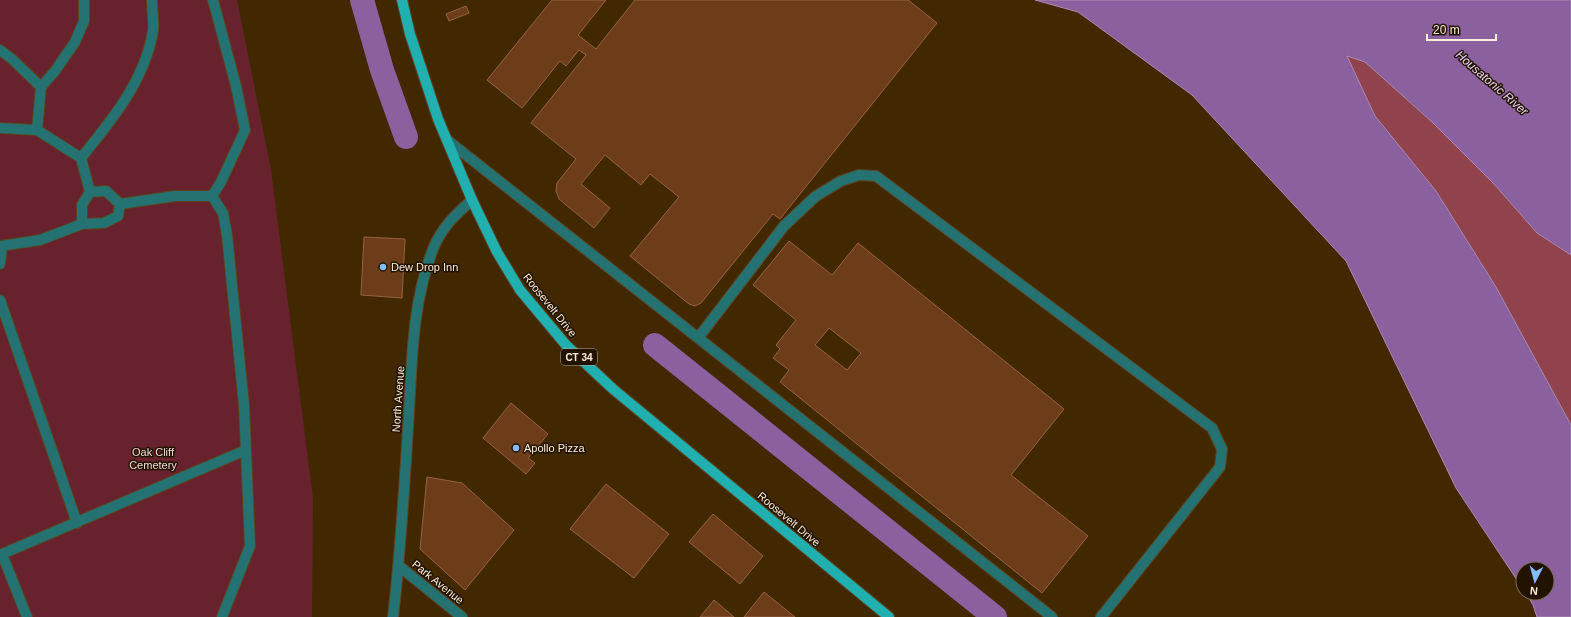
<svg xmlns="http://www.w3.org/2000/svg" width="1571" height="617" viewBox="0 0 1571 617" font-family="Arial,sans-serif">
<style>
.green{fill:#68222d}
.forest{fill:#90434d}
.water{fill:#8a609e;stroke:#ad8bb0}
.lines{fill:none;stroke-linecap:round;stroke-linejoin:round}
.canal{stroke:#8a609e;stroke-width:24}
.building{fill:#6d3d1a;stroke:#966340;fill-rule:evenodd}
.service-casing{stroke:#5c441e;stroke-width:12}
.minor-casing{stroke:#5c441e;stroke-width:12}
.primary-casing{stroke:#5c441e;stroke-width:12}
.service{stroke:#247271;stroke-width:10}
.minor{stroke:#247271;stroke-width:10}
.primary{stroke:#20b0af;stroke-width:10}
.poi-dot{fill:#86bbfb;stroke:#211300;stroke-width:1.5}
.labels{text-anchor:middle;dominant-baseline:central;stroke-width:3;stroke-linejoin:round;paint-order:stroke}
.shield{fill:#211300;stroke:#bcac98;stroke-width:1}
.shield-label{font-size:10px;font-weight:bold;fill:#ffeed9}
.poi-label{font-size:11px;fill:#ffeed9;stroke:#211300;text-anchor:start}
.street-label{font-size:11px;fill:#ffeed9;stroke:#211300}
.park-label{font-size:11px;fill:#f1d9da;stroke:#211300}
.water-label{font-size:12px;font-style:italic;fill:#eed7fa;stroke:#211300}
</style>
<rect width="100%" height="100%" fill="#412800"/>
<path class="green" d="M0,0H237L271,170L313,498L312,617H0Z"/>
<path class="forest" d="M1346,56L1365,62L1432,122L1494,184L1537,233L1571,255V425L1496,287L1436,191L1375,116Z"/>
<path class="water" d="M1035,0H1571V255L1537,233L1494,184L1432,122L1365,62L1347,56L1375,116L1436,191L1496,287L1571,425V617H1537L1533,605L1526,593H1547V569H1523V589L1456,488L1346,261L1192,95L1078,12Z"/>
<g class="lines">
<path class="canal" d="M362,0L382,70L406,137
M655,345L995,617"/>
</g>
<path class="building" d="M552,0H606L578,35L596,49L635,0H908L937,23L780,219L773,214L701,303L695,306L689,304L630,256L679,197L650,174L641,185L605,155L581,184L610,208L594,228L559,199L556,191L557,183L576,159L531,123L586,55L579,50L566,66L560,61L522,108L487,80Z
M466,6L469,13L449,21L446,14Z
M364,237L405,239L402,298L361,295Z
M789,241L832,275L858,243L1064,409L1011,475L1088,536L1042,593L780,382L789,370L773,358L780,349L776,345L796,320L753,285ZM829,328L861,353L847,370L815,345Z
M511,403L548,434L528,458L535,463L526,474L483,438Z
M427,477L462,483L514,530L465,590L420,549Z
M606,484L669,534L634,578L570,529Z
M713,514L763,556L740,584L689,542Z
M764,592L795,617H744Z
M714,600L734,617H700Z"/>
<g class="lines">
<g class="service-casing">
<path id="service" d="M0,50L12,59L41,87
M0,128L37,130L81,158
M37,130L41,87L55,71L75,42L84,21V0
M447,140L1052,617
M90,192L81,158C112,120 145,80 153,31C154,21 152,10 152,0
M212,196L223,213L227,235L244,405L250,546L222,617
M120,204L175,196H212L221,182L245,130L236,86L213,0
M0,246L40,240L82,224L104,223L118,216L120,204L106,191L90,192L82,205V224
M0,264L2,247
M0,300L77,523
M698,338L784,226L816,196L841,181L859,175L876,176L1212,428L1222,449L1220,467L1101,617
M27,617L2,554L246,450"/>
</g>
<g class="minor-casing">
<path id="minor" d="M399,566L462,617
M393,617C401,549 405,480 409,411C412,357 413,300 433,249C442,227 455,215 472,200"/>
</g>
<g class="primary-casing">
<path id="primary" d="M402,0L410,34L438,119L472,200L497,252L520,290L566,345L613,389L889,617"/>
</g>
<use href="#service" class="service"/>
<use href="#minor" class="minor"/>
<use href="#primary" class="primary"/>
</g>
<g class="poi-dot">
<circle cx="383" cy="267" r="4"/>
<circle cx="516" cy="448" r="4"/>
</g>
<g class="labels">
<rect class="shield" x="561" y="349" width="36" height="16" rx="3"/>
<g class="shield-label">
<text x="579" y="357">CT 34</text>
</g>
<g class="poi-label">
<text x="391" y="267">Dew Drop Inn</text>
<text x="524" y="448">Apollo Pizza</text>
</g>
<g class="street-label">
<text transform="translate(550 305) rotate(51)">Roosevelt Drive</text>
<text transform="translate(398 399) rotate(-86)">North Avenue</text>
<text transform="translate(789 519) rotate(40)">Roosevelt Drive</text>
<text transform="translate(438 582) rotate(39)">Park Avenue</text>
</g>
<g class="park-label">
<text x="153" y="452">Oak Cliff<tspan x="153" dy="13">Cemetery</tspan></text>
</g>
<g class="water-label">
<text transform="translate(1492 83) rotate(41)">Housatonic River</text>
</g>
</g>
<g transform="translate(1535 581) rotate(186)"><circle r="19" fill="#211300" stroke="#7a6b57"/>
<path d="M0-3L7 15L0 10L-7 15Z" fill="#86bbfb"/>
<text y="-6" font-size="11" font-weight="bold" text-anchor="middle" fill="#ffeed9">N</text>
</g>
<path d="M1427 34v6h69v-6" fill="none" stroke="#ffeed9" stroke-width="2"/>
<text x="1433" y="34" font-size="12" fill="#ffeed9" stroke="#211300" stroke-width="3" paint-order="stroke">20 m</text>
</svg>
